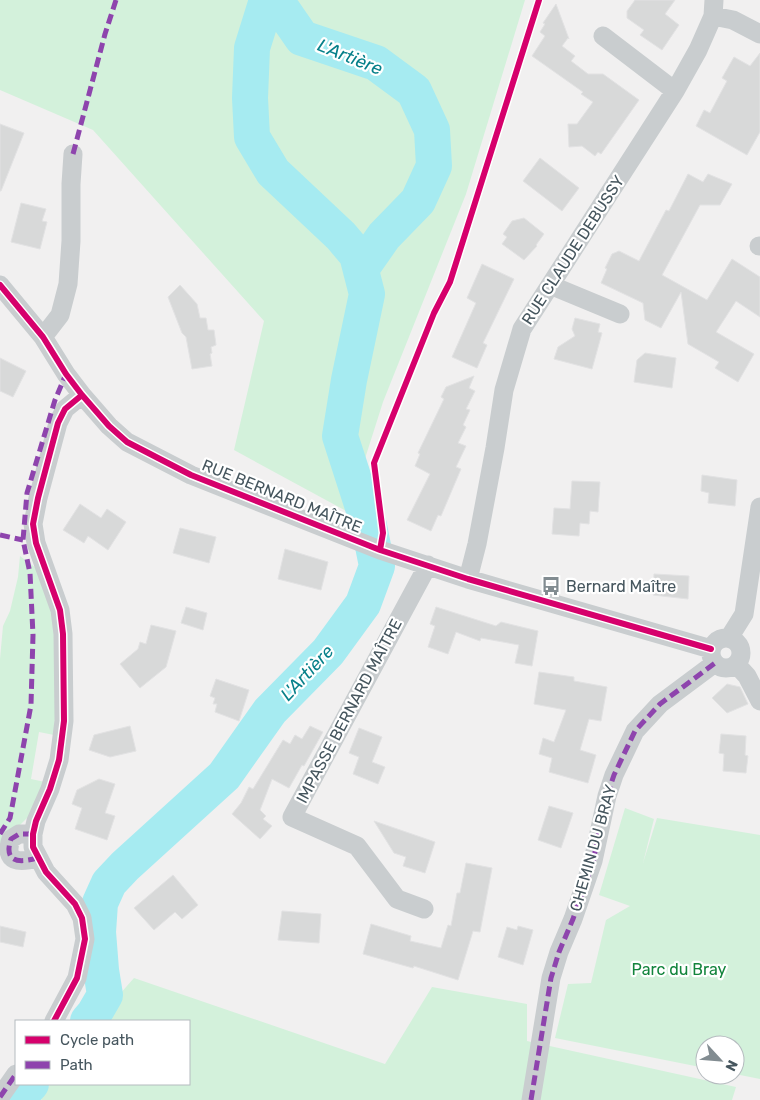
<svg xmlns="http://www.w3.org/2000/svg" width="760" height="1100" viewBox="0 0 760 1100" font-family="Rubik,sans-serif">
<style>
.green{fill:#d3f1db}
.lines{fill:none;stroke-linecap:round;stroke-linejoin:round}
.river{stroke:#a6ebf1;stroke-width:36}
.building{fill:#d8d9d9;stroke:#e2e2e3}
.minor{stroke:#c9cdcf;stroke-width:19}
.quiet{stroke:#8e44ad;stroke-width:5;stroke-dasharray:10 5;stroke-linecap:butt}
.cycleway-casing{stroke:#fff;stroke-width:9}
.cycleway{stroke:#d6006c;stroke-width:6}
.labels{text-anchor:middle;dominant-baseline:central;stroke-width:4.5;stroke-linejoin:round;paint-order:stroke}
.street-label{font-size:16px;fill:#46565e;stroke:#fff}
.poi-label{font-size:16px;fill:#46565e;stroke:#fff;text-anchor:start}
.park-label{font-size:16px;fill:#12843c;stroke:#fff}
.water-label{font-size:18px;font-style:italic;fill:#07808a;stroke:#fff}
</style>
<rect width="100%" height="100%" fill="#f1f0f0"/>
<path class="green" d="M0,0H525L466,194L383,402L348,512L234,450L264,321L93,130L0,90Z
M20,556L36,568L56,626L57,680L54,735L39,732L31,779L45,782L28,817L20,825L0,851V659L3,626L10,611L18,577Z
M625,808L654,819L643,863L657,818L760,835V1079L735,1074V1045H705V1068L555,1038L568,984L591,983L606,920L630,906L599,895Z
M134,978L385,1064L432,987L527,1004V1041L736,1087L732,1100H41L50,1084H189V1021H96Z"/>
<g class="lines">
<path class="river" d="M271,0L284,12L302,38L376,63L414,91L432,130L434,166L418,201L384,236L361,269
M88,1021L94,1014L105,995L101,970L98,932L100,903L109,883L125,866L224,776L270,711L328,652L363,604L377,566L369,526L340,436L349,380L367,294L357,255L341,236L273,172L252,137L250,98L252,48L267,0
M16,1100L31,1084"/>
</g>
<path class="building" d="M635,0H675L665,14L679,25L662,50L640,35L644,30L627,18V11Z
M556,4L569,39L568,38L562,46L575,56L571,61L588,74H603L639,100L601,154L598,152L595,156L582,146L569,147L568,124H577L593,102L581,94L583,92L532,56L545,36L540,32L545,24L543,23Z
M760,53V132L747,155L696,126L704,110L710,113L727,81L722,78L734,57L750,66Z
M0,124L24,133L1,191H0Z
M540,158L579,188L562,211L523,181Z
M688,174L703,182L708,174L732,184L720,205H700L662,275L707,300L732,259L760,277V317L736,301L716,332L754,354L738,382L715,368L719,362L688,344L681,292L661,328L645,320L643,303L601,283L607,269L605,268L612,254L619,251L639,261L666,210L669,211Z
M21,203L46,209L42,221L47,222L40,249L11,242Z
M524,218L544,234L536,245L537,246L524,260L502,244L507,237L503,234L512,221Z
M482,264L514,279L483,343L487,345L477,368L452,357L476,303L467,298Z
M180,285L197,304L200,318H206L208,330H214L216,345L211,347L212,353L210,354L212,366L192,369L186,337L182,333L168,297Z
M575,318L600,324L598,332L602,333L592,369L554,359L558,347L575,336L572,329Z
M645,353L676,358L672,388L634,382L637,360Z
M0,358L26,371L13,397L0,391Z
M474,376L469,388L475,391L466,409L470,410L463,425L466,427L458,443L466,446L456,467L461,469L441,516L438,515L431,531L407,520L430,474L415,466L420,454L418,453L444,399L441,397L446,387Z
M702,475L737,480L735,506L708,503L709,493L701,491Z
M572,481L600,482L598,512L590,511L589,524L580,523L579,536L552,534L554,508L570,509Z
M80,504L101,518L107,509L126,522L108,550L88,536L84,543L63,530Z
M180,528L216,537L209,563L173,553Z
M285,549L328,562L321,590L278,579Z
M654,574L689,576L688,599L653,595Z
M186,607L207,613L203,630L181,623Z
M436,607L496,626L501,622L538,631L532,666L515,663L519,645L481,638L480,641L456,632L448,654L428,647L435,626L430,624Z
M151,625L176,631L166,667L140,688L120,664L138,649L140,642L146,644Z
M539,672L574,677V681L607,687L601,721L589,719L580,750L596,755L588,783L549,772L552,758L539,754L543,738L554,742L566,710L534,704Z
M216,679L249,690L239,721L215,712L217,704H213L215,698L210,696Z
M727,684L740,687L748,704L727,713L712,698Z
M130,726L136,751L110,757L89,750L94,735Z
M310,726L323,732L304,766L302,765L289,788L272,779L260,810L266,816L263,819L272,826L260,839L232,814L241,803L249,787L253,789L283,740L290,744L295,735L302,739Z
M359,728L382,737L372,762L385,767L378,784L353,774L359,757L349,753Z
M721,734L746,736L745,755L748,756L746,773L723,771L724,754L719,753Z
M99,779L115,784L105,813L115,816L107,840L75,829L82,808L72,804L77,790Z
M549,806L573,813L561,848L538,840Z
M374,821L435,842L425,873L403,866L406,857L394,853Z
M466,863L492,868L480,932L473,931L458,980L414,966L413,968L363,954L371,924L411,936L410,941L441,948L448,925L451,926L457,893H460Z
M173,875L198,905L182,919L175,912L154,930L134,908Z
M282,911L321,914L319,943L278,940Z
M0,926L26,932L23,947L0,942Z
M518,926L533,930L523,965L498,957L507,927L517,930Z"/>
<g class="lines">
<path class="minor" d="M713,16L733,20L760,34
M603,36L675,91
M759,246H760
M0,285L43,337L66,374L82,395L109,426L127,442L158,458L191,475L380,550L468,579L711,649
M550,285L620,314
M43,337L60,315L68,284L71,241V184L73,154
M468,579L477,544L495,448L504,390L522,329L675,91L698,50L713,16L714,0
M729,638L744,614L760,507
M711 653a15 15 0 1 1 30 0a15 15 0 1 1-30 0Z
M736,664L747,676L760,701
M33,834H19L11,839C3,863 20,863 37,858
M424,909L397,899L357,846L292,817L428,565
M54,1021L77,978L85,939L82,918L75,904L46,872L33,847V834L36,821L50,789L59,760L64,721L63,634L60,610L36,543L33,524L38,498L58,423L65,409L82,395
M0,1097L16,1074
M531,1100L551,978L559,952L573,919L593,861L607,796L614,775L635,731L660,704L715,663"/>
<path class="quiet" d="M73,154L105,34L116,0
M0,535L23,540
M0,834L10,818L31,705L33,635L30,573L23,540L27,493L55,400L66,374
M33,834H19L11,839C3,863 20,863 37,858
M0,1097L16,1074
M531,1100L551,978L559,952L573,919L593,861L607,796L614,775L635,731L660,704L715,663"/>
<g class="cycleway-casing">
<path id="cycleway" d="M0,285L43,337L66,374L82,395L109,426L127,442L158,458L191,475L380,550L468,579L711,649
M380,550L383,533L374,463L434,313L450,282L539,0
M54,1021L77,978L85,939L82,918L75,904L46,872L33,847V834L36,821L50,789L59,760L64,721L63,634L60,610L36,543L33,524L38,498L58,423L65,409L82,395"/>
</g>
<use href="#cycleway" class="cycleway"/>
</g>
<defs>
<g id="bus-bare" transform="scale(1.5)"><path d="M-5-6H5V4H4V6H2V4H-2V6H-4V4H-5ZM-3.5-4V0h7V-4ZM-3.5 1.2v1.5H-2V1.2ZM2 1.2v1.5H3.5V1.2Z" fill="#828c91" stroke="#fff" stroke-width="2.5" paint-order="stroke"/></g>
</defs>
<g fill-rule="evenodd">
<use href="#bus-bare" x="551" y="586"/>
</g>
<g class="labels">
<g class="street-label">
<text transform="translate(573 250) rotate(-57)">RUE CLAUDE DEBUSSY</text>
<text transform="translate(282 496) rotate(22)">RUE BERNARD MAÎTRE</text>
<text transform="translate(349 711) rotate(-62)">IMPASSE BERNARD MAÎTRE</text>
<text transform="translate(593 848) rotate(-74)">CHEMIN DU BRAY</text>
</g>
<g class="poi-label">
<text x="566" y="586">Bernard Maître</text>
</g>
<g class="park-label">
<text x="679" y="969">Parc du Bray</text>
</g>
<g class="water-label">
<text transform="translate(350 57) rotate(22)">L'Artière</text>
<text transform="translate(307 673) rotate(-47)">L'Artière</text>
</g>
</g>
<rect x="15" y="1020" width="175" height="65" fill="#ffffff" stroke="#b5bbbf"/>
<rect x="25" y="1036" width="25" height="8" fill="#d6006c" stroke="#b5bbbf"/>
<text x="60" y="1045" font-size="15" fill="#46565e">Cycle path</text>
<rect x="25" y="1061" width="25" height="8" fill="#8e44ad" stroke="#b5bbbf"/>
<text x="60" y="1070" font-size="15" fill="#46565e">Path</text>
<g transform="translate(720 1060) rotate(116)"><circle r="24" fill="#ffffff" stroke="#b5bbbf"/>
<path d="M0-4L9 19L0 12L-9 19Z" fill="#828c91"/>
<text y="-8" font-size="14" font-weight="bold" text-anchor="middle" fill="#46565e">N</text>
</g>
</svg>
